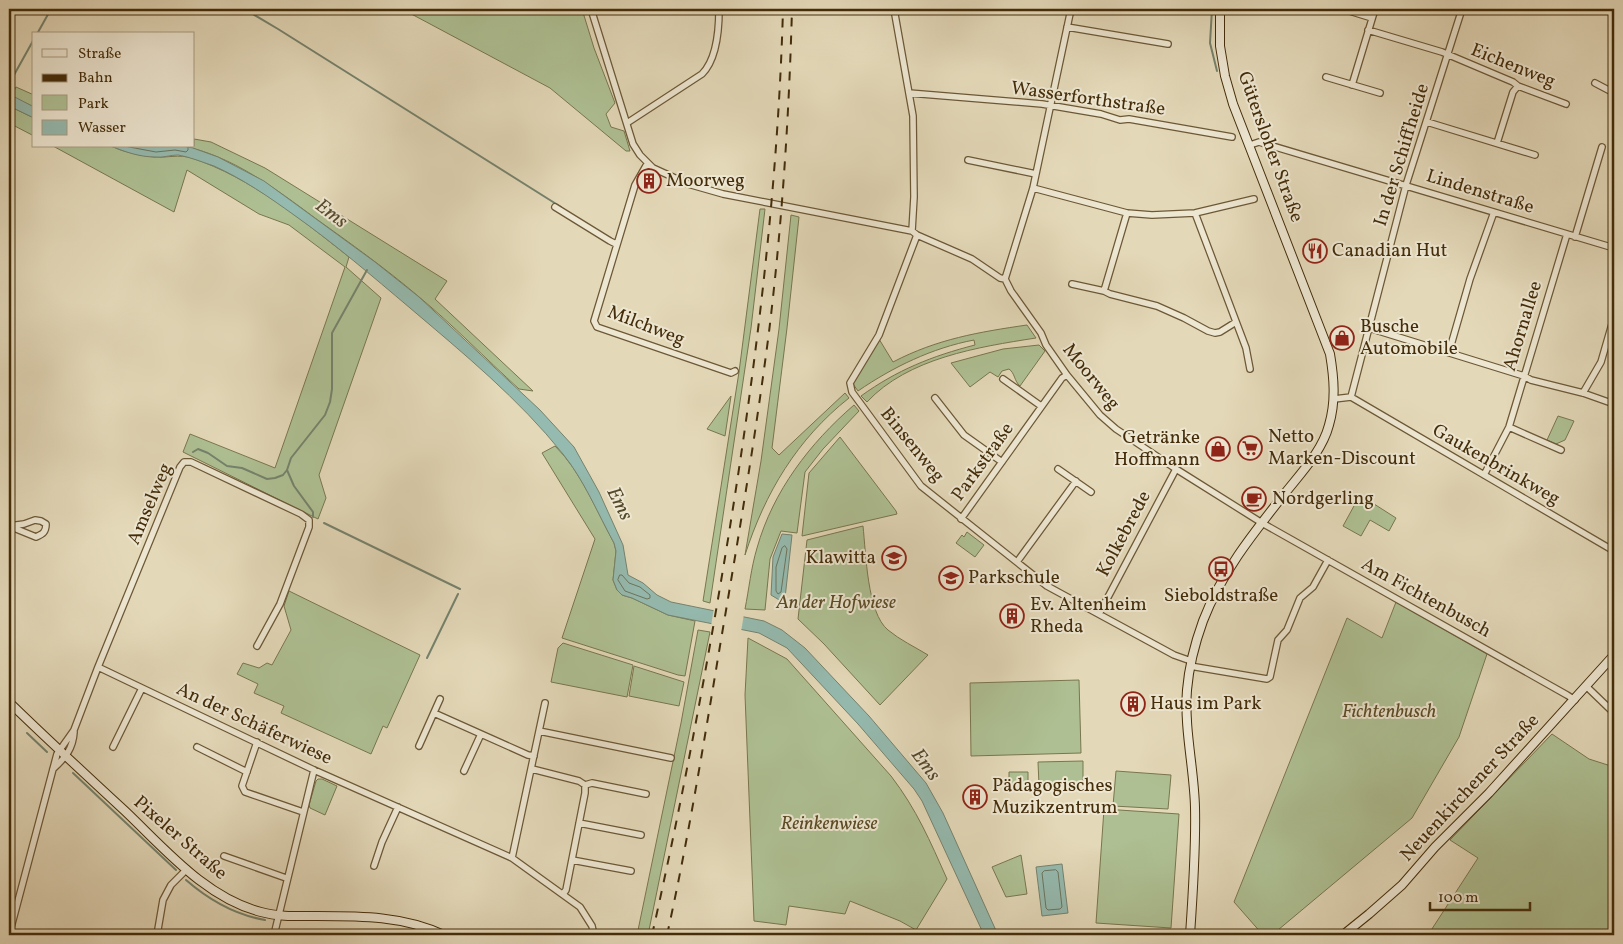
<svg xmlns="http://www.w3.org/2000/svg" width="1623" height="944" viewBox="0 0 1623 944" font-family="Vollkorn,serif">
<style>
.green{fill:#aec093;stroke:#79764e}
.water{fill:#95baaf;stroke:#75826d}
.pier{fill:#e3d8b8}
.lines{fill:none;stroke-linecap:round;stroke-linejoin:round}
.shore{stroke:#6c745c;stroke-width:1}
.stream{stroke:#75826d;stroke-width:2}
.minor-casing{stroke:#6c5836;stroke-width:8}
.secondary-casing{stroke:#442d0a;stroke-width:10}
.minor{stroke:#ede6d1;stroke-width:5.5}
.secondary{stroke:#ede6d1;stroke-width:8}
.rail{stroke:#442d0a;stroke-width:2;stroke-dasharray:9 9;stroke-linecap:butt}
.labels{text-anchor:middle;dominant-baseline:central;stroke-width:4;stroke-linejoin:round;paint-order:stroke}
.street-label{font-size:19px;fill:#442d0a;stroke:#ede6d1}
.poi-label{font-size:19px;fill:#442d0a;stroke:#ede6d1;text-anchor:start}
.park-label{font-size:19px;font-style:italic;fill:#594a25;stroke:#ede6d1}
.water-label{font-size:20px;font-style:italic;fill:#54492b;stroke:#ede6d1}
</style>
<rect width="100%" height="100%" fill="#e3d8b8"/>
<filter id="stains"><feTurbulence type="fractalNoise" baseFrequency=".004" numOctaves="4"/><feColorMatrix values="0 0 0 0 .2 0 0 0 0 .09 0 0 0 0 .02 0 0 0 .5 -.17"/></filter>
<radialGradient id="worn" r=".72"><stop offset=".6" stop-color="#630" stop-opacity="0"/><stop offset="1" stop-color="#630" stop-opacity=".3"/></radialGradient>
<path class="green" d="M402,9H582L594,48L615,103L606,114L611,127L624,131L630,151H626L550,88Z
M16,87L34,95V107L11,96Z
M9,106L34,118V136L9,123Z
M194,139L211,142L265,168L447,281L435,299L533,391L519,389C485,358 453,325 418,296C385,268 350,243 315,218C276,189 231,155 182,146H194Z
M53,146C71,146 92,144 110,146C115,147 119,150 124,151C134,154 144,156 154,157C167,158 179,154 192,158C251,178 301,219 349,257L346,267L381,298L319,475L326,498L318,519L183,452L190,434L275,468L345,267L289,225L259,214L187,170L174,212Z
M760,209H765L751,328L710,603L703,601L739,372Z
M791,215L799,217L787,328L772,448L779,455L845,393L849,398C797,439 765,493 745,555L761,461L779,329Z
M1027,325L1036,338C978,347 908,358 867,402L861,396C897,370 932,356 975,345L974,340C932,348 893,367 858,391L853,384L858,373L879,339L893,362C937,339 979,332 1027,325Z
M1039,345L1045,351L1020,386C1014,381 1015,373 1009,369L1002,371L998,377L990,372L970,387L951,363L1003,349Z
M731,396L725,436L707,429Z
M854,405L859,411L823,449L805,472L797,533L781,531L770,559L765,610L745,609C749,589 751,568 757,548C773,491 810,443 854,405Z
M1558,416L1574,421L1565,440L1556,444L1547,440Z
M840,437L896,511L897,514L802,536L809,473Z
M555,446C581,471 597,512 614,543L616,551L613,580L617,590L622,595L632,598L668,615L695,621L685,676L678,675L562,638L595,539L542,453Z
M1360,495L1396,518L1389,531L1370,520L1361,536L1343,526Z
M863,526C866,553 867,613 888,630C900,640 915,647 928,655L880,705L824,644L798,619L807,540Z
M967,532L984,545L975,557L956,543L962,535L964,537Z
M289,591L420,655L387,728L383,726L371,754L281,713L284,706L254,693L258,684L237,674L243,663L259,668L267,663L272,665L291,630L284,606Z
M1396,602L1487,654L1459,737L1412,818L1272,935H1263L1234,902L1347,618L1382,638Z
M698,630L710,632L648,935H637L681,723Z
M748,638L787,659L891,776C917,810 930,841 947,879L916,930L900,921L850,901L845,914L789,906L786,925L754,921L745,695Z
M563,643L633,665L627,697L551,682L558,648Z
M634,666L684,682L679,706L629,696Z
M1079,680L1081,753L971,756L970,683Z
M1552,734L1589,759L1614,767V935H1428L1478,858L1450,840Z
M1083,761V784L1039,785L1038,762Z
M1116,771L1171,775L1168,809L1113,806Z
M1009,772H1028V784H1009Z
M318,779H322L337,786L325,815L310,808L309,805L316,781Z
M1104,809L1179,814L1171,928L1096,923Z
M1021,855L1027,894L1006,897L992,867Z"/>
<path class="water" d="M9,94L34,107V118L9,106Z
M111,146H182L193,148L218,157L264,181L375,262L419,297L540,410L574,447L599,492L623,545L628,575L643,583L657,595L671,602L764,621L782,630L805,648L869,716L926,783L943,813L998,935H984L922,801L914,789L858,724L787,648L759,633L668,615L632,598L622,595L617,590L613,580L616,551L614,543C598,514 584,480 563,454C519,399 463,353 410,308C372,276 335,244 294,215C269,197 243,179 214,166C202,162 190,157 178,155C170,155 163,158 155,157C140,157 125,152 111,146Z
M782,534L792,535L785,598L781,601L771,595L773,557Z
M1062,864L1068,913L1042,916L1036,867Z"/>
<path class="pier" d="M714,608L744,614L741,632L711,626Z"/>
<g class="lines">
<path class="shore" d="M124,146L156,152L175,150L186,152L188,150V146
M785,546L787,549L781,592L778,594L776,591V567L782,548Z
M620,575H622L629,583L640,587L650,595V598L647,599L625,591L618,580Z
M1056,870L1058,872L1062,907L1060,909L1048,910L1046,908L1042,873L1044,871Z"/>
<path class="stream" d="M239,9L251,13L278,29L561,207
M1212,9L1210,43L1217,71
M37,34L51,9
M9,84L34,39
M193,452L198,449L208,453L227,466L242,468L267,479L275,478L283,475L287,470L291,458L325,415L330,402L332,389V333L367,270
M287,470L294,486L313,512V517
M324,523L460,589
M427,658L458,594
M9,717L13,721
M27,733L47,752
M73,773L176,870
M186,880C209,900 236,915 265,920"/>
<g class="minor-casing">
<path id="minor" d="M591,9L633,144L640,155L653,168L688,184L723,194L912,231L917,235L972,259L1000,278L1005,279
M894,9L913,116L914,197L912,231
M1343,9L1372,18
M1067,27L1168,44
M1368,30L1442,52L1513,82L1518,86L1566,104
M1326,77L1380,93
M1595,83L1614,93
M1352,85L1375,9
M909,93L1042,104L1101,114L1120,120L1129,119L1232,137
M1427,122L1535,155
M627,123L702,74C717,59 719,30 719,9
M1497,143L1513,92L1518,86
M1250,145L1259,142L1614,248
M968,160L1036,174
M647,164L635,185L594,321L597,327L731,373L735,371
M1033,188L1127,213L1152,215L1195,213L1254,199
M555,207L610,241L616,244
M1195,213L1246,348L1250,369
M917,235L879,335L850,383L852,392L921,486L1047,586L1174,655L1191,661
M1575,237L1602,147
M1005,279L1011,291L1041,333L1046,345L1067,375L1100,415L1116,429L1176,469L1262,523L1567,695L1575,700
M1005,279L1033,188L1071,9
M1072,284L1104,291L1110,294L1157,306L1184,318L1208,331L1215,333L1220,332L1236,322
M1104,291L1127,213
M1369,328L1524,376L1531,380L1583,393L1614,404
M1449,352L1470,279L1494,212
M1003,379L1041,406
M1583,393L1601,362L1614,317
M1351,397L1406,185L1462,9
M935,398L964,435L1002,462
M1334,399L1351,397L1614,551
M1509,427L1561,450
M1058,469L1091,492
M1484,475L1509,427L1567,234
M961,519L1062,378L1067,375
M35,520L41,521L46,524C46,532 43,534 36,537L9,526L24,524Z
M1017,562L1076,481
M1099,614L1176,469
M1190,666L1267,679L1270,677L1278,640L1287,630L1300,598L1313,587L1328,560
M98,667L314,770L512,858L580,907L592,926L594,935
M1587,687L1614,713
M434,713L528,755L534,756
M539,731L671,758
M257,742L242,786L245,792L303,812
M419,746L440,699
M113,747L142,688
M197,747L247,772
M53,769C65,758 73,749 74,732
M532,769L579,781L585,785V793L566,890L563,894
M464,771L481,734
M585,785L592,783L646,794
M579,823L641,835
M224,856L286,878
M512,858L545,703
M572,860L631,871
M374,866L382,842L398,807
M9,935L57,754L74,730L98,667L180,467L184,462H191L301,514L309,520V527L280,604L257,646
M157,935L163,900L171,885L187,869
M274,935L314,770"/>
</g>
<g class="secondary-casing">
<path id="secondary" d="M9,702C47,739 86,775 125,811C165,849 206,898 261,912C279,917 298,916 317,916C361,916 404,916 444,935
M1190,935C1193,892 1196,850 1195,807C1194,768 1184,729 1187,690C1189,666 1195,643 1203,621C1221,574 1251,536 1282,497C1299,475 1322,452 1329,425C1336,401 1334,378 1330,354L1233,104L1225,76L1220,46V9
M1343,935L1369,914L1402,885L1435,847L1489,793L1614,655"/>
</g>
<use href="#minor" class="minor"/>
<use href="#secondary" class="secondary"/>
<path class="rail" d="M652,935C682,802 707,668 729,533C757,359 778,185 783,9
M667,935C689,836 705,735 722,634C739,534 756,433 769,332C782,225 789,117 792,9"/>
</g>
<defs>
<g id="building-ring" transform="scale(1.25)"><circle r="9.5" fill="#ede6d1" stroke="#8f2418" stroke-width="1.5"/><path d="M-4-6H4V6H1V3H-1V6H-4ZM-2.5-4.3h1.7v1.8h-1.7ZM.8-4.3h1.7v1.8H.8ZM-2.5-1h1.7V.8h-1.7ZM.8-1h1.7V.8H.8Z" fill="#8f2418"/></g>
<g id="restaurant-ring" transform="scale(1.25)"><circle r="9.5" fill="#ede6d1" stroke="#8f2418" stroke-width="1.5"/><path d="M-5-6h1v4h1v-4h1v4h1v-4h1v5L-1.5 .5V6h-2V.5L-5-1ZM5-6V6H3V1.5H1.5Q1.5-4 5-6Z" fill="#8f2418"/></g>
<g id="shop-ring" transform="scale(1.25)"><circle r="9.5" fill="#ede6d1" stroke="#8f2418" stroke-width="1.5"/><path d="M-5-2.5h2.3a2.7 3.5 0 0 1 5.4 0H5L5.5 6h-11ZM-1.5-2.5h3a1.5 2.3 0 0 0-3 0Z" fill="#8f2418"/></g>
<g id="supermarket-ring" transform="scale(1.25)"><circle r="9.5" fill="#ede6d1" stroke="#8f2418" stroke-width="1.5"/><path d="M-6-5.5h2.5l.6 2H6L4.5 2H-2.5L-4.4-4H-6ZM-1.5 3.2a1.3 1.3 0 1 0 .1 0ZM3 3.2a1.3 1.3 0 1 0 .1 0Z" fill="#8f2418"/></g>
<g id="cafe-ring" transform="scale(1.25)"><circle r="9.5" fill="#ede6d1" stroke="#8f2418" stroke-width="1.5"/><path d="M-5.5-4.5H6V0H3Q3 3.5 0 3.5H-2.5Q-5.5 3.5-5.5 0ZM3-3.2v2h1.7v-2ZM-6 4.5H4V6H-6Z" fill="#8f2418"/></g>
<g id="school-ring" transform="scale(1.25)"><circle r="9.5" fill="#ede6d1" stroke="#8f2418" stroke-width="1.5"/><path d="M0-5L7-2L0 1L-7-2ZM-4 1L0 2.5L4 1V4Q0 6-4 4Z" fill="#8f2418"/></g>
<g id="bus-ring" transform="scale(1.25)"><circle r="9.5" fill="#ede6d1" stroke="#8f2418" stroke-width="1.5"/><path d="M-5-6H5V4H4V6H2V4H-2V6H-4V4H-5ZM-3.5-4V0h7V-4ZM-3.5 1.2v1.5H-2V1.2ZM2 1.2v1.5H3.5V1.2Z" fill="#8f2418"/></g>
</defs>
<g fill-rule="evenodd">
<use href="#building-ring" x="649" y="181"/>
<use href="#restaurant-ring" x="1315" y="251"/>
<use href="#shop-ring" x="1342" y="338"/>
<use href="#supermarket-ring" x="1250" y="448"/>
<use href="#shop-ring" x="1218" y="449"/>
<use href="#cafe-ring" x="1254" y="499"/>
<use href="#school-ring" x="894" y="558"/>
<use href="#bus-ring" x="1221" y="569"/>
<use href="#school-ring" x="951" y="578"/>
<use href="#building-ring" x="1012" y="616"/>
<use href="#building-ring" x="1133" y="704"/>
<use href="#building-ring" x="975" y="797"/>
</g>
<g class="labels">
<g class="street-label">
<text transform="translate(1513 66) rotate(22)">Eichenweg</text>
<text transform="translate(1088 99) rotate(8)">Wasserforthstraße</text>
<text transform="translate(1270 147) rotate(70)">Gütersloher Straße</text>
<text transform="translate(1402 155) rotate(-73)">In der Schiffheide</text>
<text transform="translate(1480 192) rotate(17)">Lindenstraße</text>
<text transform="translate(646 326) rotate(21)">Milchweg</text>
<text transform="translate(1523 326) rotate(-73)">Ahornallee</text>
<text transform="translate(1091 377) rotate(51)">Moorweg</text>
<text transform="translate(912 445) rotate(51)">Binsenweg</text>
<text transform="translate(983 462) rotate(-54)">Parkstraße</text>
<text transform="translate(1496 465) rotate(30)">Gaukenbrinkweg</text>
<text transform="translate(150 504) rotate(-67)">Amselweg</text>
<text transform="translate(1124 534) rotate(-62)">Kolkebrede</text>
<text transform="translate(1426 598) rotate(29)">Am Fichtenbusch</text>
<text transform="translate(254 724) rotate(25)">An der Schäferwiese</text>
<text transform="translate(1470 788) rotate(-47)">Neuenkirchener Straße</text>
<text transform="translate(180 838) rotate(41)">Pixeler Straße</text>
</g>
<g class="poi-label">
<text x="666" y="181">Moorweg</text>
<text x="1332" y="251">Canadian Hut</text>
<text x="1360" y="327">Busche<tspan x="1360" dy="22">Automobile</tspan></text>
<text x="1268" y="437">Netto<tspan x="1268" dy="22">Marken-Discount</tspan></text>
<text x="1200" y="438" text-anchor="end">Getränke<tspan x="1200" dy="22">Hoffmann</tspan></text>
<text x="1272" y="499">Nordgerling</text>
<text x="876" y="558" text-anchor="end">Klawitta</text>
<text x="968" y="578">Parkschule</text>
<text x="1221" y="596" text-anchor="middle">Sieboldstraße</text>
<text x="1030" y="605">Ev. Altenheim<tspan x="1030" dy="22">Rheda</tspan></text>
<text x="1150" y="704">Haus im Park</text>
<text x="992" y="786">Pädagogisches<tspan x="992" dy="22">Muzikzentrum</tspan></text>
</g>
<g class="park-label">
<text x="836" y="603">An der Hofwiese</text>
<text x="1389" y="712">Fichtenbusch</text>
<text x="829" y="824">Reinkenwiese</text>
</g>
<g class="water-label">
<text transform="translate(331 214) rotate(37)">Ems</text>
<text transform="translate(619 504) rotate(63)">Ems</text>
<text transform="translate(925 765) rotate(53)">Ems</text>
</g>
</g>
<rect width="1623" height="944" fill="none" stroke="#e3d8b8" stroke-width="30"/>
<rect x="10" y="10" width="1603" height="924" fill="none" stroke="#442d0a" stroke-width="2.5"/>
<rect x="15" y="15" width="1593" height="914" fill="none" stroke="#442d0a"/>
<rect x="32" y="32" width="162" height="115" fill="#ede6d1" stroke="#a99c81"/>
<rect x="42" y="49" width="25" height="8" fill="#ede6d1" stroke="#a99c81"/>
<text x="78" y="58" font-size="15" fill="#442d0a">Straße</text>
<rect x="42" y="74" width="25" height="8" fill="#442d0a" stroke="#a99c81"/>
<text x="78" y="82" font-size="15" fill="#442d0a">Bahn</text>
<rect x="42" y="95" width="25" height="15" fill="#aec093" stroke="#a99c81"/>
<text x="78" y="108" font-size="15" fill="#442d0a">Park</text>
<rect x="42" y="120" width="25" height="15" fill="#95baaf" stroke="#a99c81"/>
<text x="78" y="132" font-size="15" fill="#442d0a">Wasser</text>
<path d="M1430 902v8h100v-8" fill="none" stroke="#442d0a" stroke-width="2.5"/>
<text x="1438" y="902" font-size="15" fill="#442d0a" stroke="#ede6d1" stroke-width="4" paint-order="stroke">100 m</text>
<rect width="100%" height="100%" filter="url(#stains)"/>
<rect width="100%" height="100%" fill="url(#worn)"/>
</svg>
